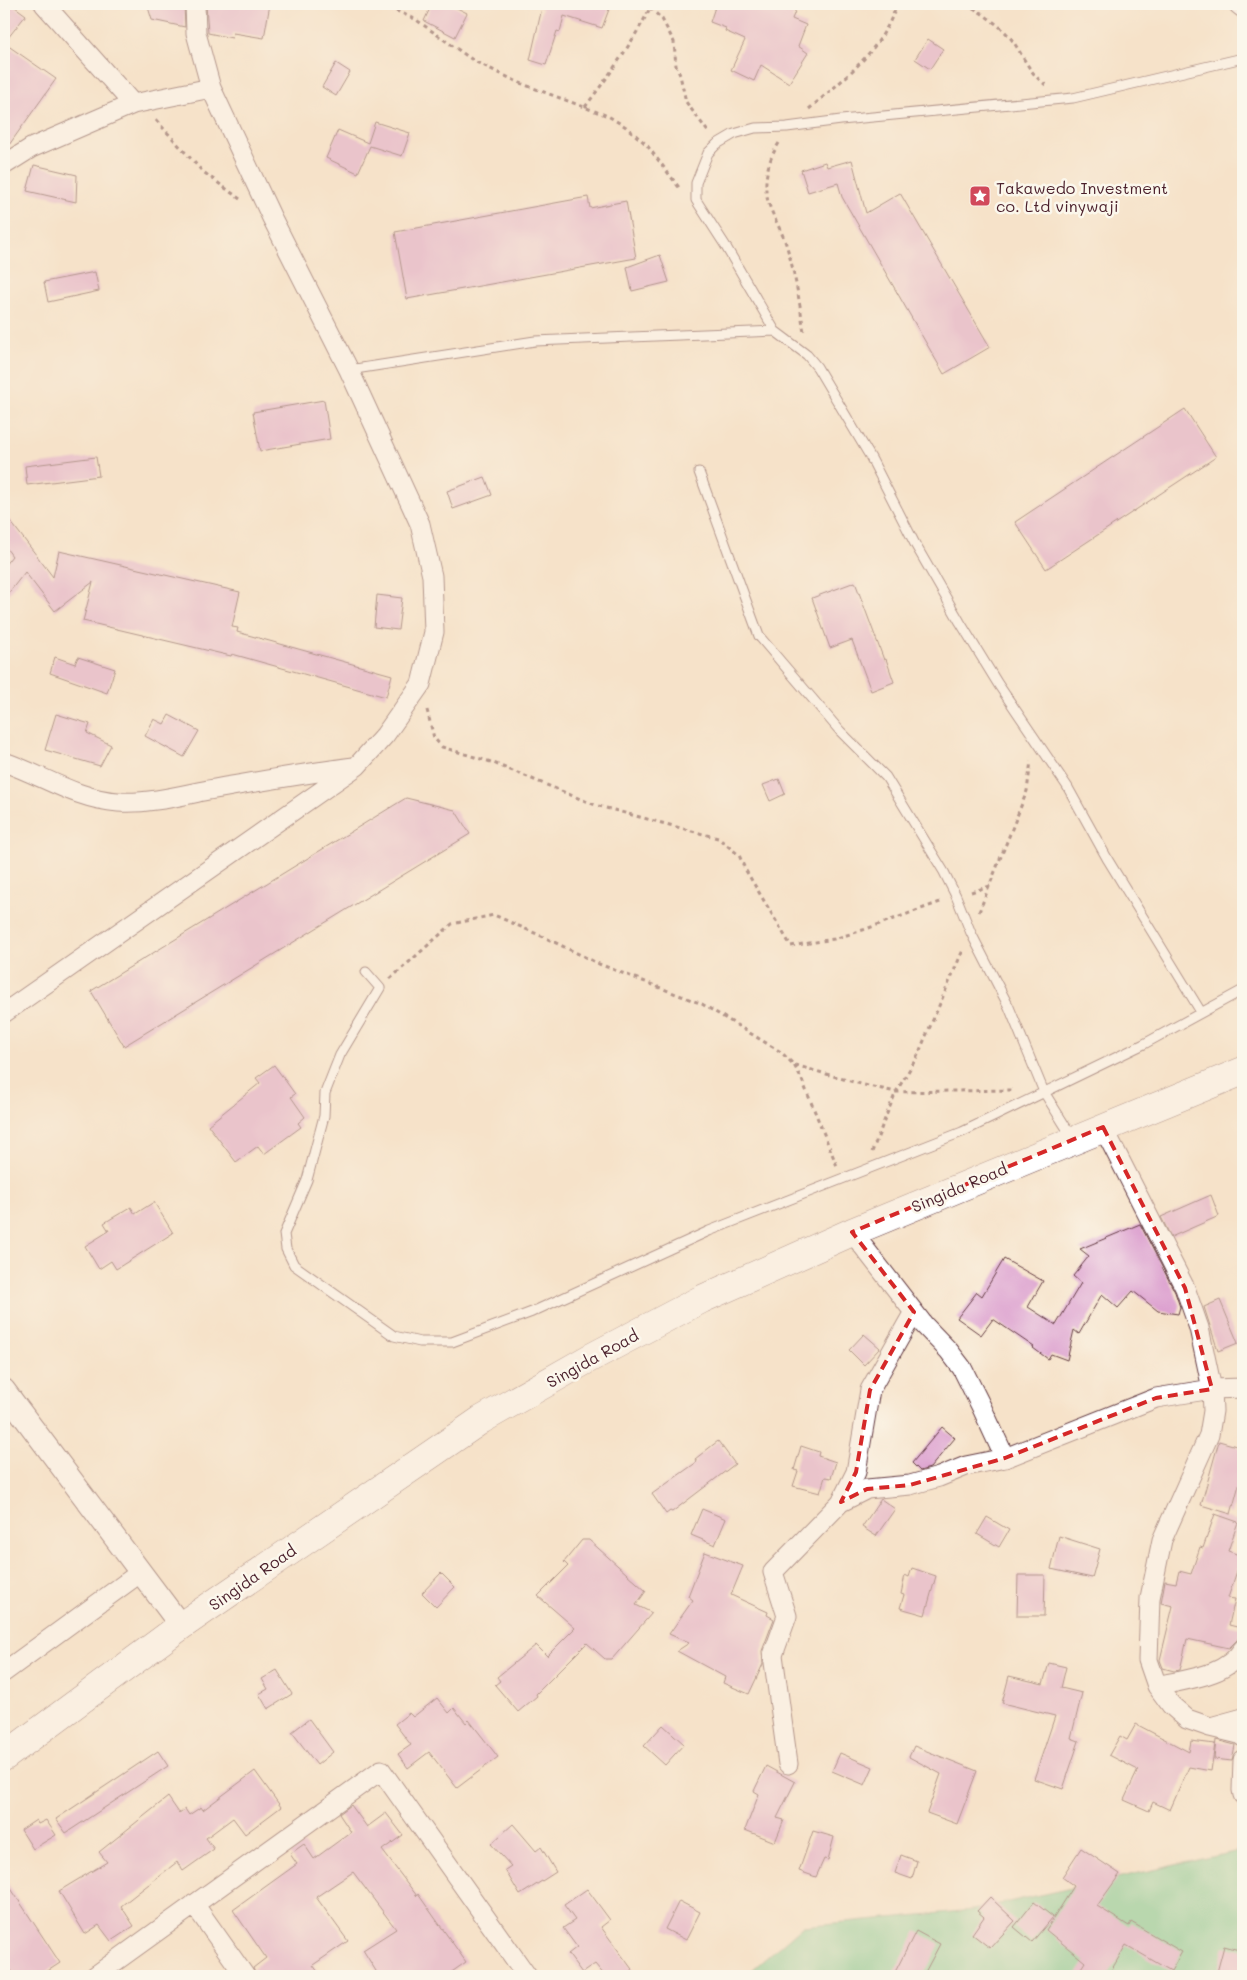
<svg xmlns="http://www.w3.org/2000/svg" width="1247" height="1980" viewBox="0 0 1247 1980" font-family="Mali,sans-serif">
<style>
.green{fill:#70c98f;stroke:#5d745d}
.building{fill:#dc9fcf}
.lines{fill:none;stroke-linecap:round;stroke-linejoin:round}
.service-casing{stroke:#643c43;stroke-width:11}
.minor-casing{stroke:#643c43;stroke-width:21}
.tertiary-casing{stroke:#643c43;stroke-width:24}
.trunk-casing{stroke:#643c43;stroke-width:29}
.path{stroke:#643c43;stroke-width:3;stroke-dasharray:4 4;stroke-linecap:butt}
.service{stroke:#fff;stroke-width:9}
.minor{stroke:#fff;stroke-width:19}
.tertiary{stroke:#fff;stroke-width:22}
.trunk{stroke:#fff;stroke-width:28}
.marked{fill:none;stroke:#d62828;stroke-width:4;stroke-dasharray:10 6;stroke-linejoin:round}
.labels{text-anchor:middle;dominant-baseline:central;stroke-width:5;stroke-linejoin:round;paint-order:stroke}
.poi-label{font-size:16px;fill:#4a1f2b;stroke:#fbf7ec;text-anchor:start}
.street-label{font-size:16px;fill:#4a1f2b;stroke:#fbf7ec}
</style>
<rect width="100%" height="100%" fill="#fbf7ec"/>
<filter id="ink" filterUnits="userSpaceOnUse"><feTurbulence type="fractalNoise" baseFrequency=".02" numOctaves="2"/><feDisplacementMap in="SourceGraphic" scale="10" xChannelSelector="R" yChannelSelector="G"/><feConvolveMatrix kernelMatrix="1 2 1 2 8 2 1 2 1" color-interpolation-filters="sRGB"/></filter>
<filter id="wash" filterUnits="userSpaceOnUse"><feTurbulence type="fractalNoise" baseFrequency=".0096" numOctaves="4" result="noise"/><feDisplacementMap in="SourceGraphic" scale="20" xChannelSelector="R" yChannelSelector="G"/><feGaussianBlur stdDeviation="1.12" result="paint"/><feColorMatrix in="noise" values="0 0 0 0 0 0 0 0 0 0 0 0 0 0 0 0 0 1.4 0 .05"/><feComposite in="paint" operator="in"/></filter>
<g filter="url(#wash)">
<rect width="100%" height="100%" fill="#f6e2c9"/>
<path class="green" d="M1243,1850V1976H745L803,1926L972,1910Z"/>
<g id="blocks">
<path class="building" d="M4,4H11L26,15L4,43L56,79L4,152Z
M147,4H184L185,27L152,20Z
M206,4H270L264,38L233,33L232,38L208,33Z
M432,4H449L467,13L455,37L424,21Z
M539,4H611L602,28L564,16L560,32L557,31L546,65L530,60L542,8L538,7Z
M716,4H798L792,19L806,25L798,46L808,53L789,83L761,65L754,81L731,70L745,40L725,31L726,28L710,22Z
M928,39L943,49L930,69L915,59Z
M336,63L350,72L336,96L322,87Z
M375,122L410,133L402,156L370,146L358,173L326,158L338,130L368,143Z
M852,160L866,213L900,193L990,347L944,374L842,197L838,183L808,192L801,170L825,162L827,167Z
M34,165L77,175L76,202L27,191Z
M588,197L590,208L626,201L636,258L407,299L395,232Z
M660,255L669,282L632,291L627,267Z
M95,272L99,291L48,302L44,282Z
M324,400L330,439L260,451L253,412Z
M1185,409L1216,457L1046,569L1015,522Z
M96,457L99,476L27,485L25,466Z
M485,477L492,495L453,509L447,491Z
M4,513L53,577L59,551L240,592L232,627L238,628L237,632L392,675L386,697L232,654L231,656L83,621L93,582L55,611L25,572L4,599V566L12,556L4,545Z
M855,582L884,660L886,659L894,682L871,691L852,640L830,648L812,598Z
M377,595L402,598L398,630L374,627Z
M55,657L75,664L78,657L115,669L107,693L50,673Z
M56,714L90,724L87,733L111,745L100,766L45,750Z
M169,715L199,731L184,757L145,736L154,719L164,724Z
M779,779L785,794L770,801L763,785Z
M406,798L455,810L470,834L124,1046L91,991Z
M274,1065L295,1094L291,1097L305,1117L298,1123L301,1127L264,1154L258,1146L236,1162L208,1125L260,1083L256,1078Z
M1211,1195L1219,1216L1171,1237L1161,1217Z
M154,1202L173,1233L116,1269L111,1261L99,1269L85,1246L109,1231L104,1223L131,1207L135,1214Z
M1140,1224L1175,1292L1180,1307L1178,1314L1158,1311L1133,1291L1118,1308L1102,1294L1079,1334L1074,1330L1067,1360L1051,1354L1048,1359L1033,1348L1034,1347L993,1319L981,1335L957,1318L977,1292L982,1296L1004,1259L1043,1281L1028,1307L1056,1325L1081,1283L1073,1276L1089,1256L1080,1249Z
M1220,1300L1238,1343L1218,1351L1204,1307Z
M864,1334L880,1348L864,1365L849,1350Z
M942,1427L955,1438L930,1468L920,1471L912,1463Z
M718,1441L735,1464L672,1512L670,1511L666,1514L652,1494L697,1462L695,1459Z
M1219,1441L1243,1448V1470L1231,1514L1201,1505Z
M801,1446L819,1452L818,1456L836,1462L831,1478L825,1477L820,1493L793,1486L798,1471L794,1470Z
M881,1499L895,1509L876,1536L862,1527Z
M702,1509L726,1519L715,1545L691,1535Z
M1215,1514L1238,1522L1228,1551L1242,1556L1228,1598L1235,1599L1229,1625L1241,1628L1238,1639L1229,1648L1187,1639L1180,1670L1174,1671L1163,1668L1160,1660L1173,1606L1161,1603L1165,1581L1176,1583L1179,1571L1191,1574L1200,1547L1203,1548Z
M987,1517L1009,1530L999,1547L977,1534Z
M1059,1536L1100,1549L1092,1578L1051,1569Z
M582,1540H589L646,1591L636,1605L652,1613L612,1659H605L587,1643L536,1694L537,1696L518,1712L495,1685L500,1681L497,1677L536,1645L547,1656L575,1628L538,1596L568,1566L564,1562Z
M705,1552L743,1566L731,1595L768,1612L767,1615L774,1619L762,1651L763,1664L749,1694L723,1683L725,1677L677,1651L689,1643L669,1634L693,1600L688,1596Z
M912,1568L936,1576L925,1615L900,1608L904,1595L901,1594L905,1575L909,1577Z
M441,1573L455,1587L436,1607L422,1593Z
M1018,1575H1045L1044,1616H1017Z
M1049,1663L1066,1667L1061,1688L1082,1693L1071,1738L1079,1741L1063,1789L1034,1779L1055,1716L1002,1703L1009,1676L1043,1684Z
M277,1670L292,1694L268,1709L259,1694L268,1689L262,1679Z
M437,1698L449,1713L454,1708L466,1723L469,1720L498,1757L457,1788L429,1752L408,1768L398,1754L411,1745L395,1724L409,1713L413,1717Z
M309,1719L333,1752L317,1765L292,1732Z
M1136,1724L1189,1752L1191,1741L1215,1744L1211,1771L1189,1767L1170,1810L1153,1802L1149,1811L1124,1800L1138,1770L1109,1755L1120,1736L1127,1740Z
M663,1725L684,1744L665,1765L644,1746Z
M1216,1740L1235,1745L1232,1761L1214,1759Z
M914,1746L977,1771L957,1824L927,1813L941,1774L909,1757Z
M158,1751L168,1766L66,1833L56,1819Z
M840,1753L873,1767L865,1785L832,1771Z
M766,1766L795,1782L777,1818L784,1820L775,1842L745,1830L759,1794L754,1791Z
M255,1771L281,1807L245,1834L233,1818L206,1838L214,1849L183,1871L177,1862L121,1906L134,1926L111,1941L99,1925L85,1934L59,1891L107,1862L99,1852L168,1797L179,1813L185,1809L189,1815L201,1807L203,1810Z
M351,1805L367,1827L386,1813L403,1835L382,1850L417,1896L418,1894L466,1962L446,1976H379L363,1950L396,1929L353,1872L316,1897L348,1941L313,1965L321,1976H256L253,1968L266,1958L233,1910L297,1864L290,1854L304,1844L314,1859L351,1832L339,1814Z
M36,1820L38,1824L46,1820L56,1835L33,1849L21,1830Z
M513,1824L536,1851L541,1847L556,1872L520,1895L505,1870L511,1866L491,1844Z
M813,1831L834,1837L828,1860L824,1859L816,1877L799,1871Z
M1081,1848L1120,1874L1097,1906L1129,1926L1131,1922L1182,1952L1171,1971L1126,1945L1108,1976H1076L1085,1962L1046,1930L1074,1886L1062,1877Z
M901,1855L917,1861L912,1879L895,1873Z
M4,1878L60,1963L40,1976H15L4,1960Z
M587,1889L610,1920L601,1927L637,1976H605L595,1964L582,1973L568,1954L577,1947L563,1928L575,1920L564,1905Z
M990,1897L1015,1921L990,1948L972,1934L984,1917L977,1911Z
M679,1901L700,1912L686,1940L665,1929Z
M1034,1902L1053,1917L1032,1942L1014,1927Z
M916,1931L940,1944L923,1976H893Z
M1224,1946L1243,1951V1976H1216Z"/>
</g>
</g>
<g filter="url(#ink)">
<use href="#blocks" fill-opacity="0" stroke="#643c43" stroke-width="1"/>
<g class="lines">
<g class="service-casing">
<path id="service" d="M349,370L535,341L775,331
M699,472L759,636L840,731L886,777L944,872L956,896L971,933L1009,1007L1044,1092L1072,1137
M366,972L380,988L340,1055L325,1093L324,1116L307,1180L284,1234L286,1249L294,1265L394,1336L420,1342H452L532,1312L709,1231L962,1132L1144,1044L1243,990
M1201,1012L1108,860L1067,786L998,684L960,622L915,544L871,458L817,367L807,355L775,331L725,245L696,200V183L708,153L717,144L734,134L755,128L787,127L841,120L1073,98L1243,58"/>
</g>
<g class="minor-casing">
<path id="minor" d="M44,4L133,104
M1238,4L1243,8
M4,165L31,148L133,104L211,88
M4,762C42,775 76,799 118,802C147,804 179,796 208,790C257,782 305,773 354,767
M4,1013L357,766L385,735L421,684L434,632L432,576L420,524L349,370L272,218L211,88L196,33L195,4
M1103,1127L1185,1288L1199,1328L1212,1389L1213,1411L1209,1435L1162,1540L1150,1598L1148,1660L1157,1686L1171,1705L1187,1719L1210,1727L1239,1734L1243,1737
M852,1232L924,1325L949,1351L962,1368L981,1406L1005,1458
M841,1502L867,1489L910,1485L939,1477L966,1466L1005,1458L1156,1398L1212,1389L1243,1388
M4,1672L141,1572
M1157,1686C1186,1679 1226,1677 1243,1649
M1214,1726L1243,1718
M1243,1760L1242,1790L1243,1795
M788,1764L773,1655L787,1616L773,1572L841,1502L856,1472L870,1390L914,1312
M194,1904L245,1976
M95,1976L381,1770L527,1976"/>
</g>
<g class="tertiary-casing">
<path id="tertiary" d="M4,1390L181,1626"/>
</g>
<g class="trunk-casing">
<path id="trunk" d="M4,1757L181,1626L481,1420L590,1358L702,1299L852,1232L1243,1071"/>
</g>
<path class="path" d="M381,4L415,19L474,61L520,83L608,116L626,127L646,144L681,190
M966,4C978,10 998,24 1008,35C1022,51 1027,72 1046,85
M650,8L662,19L674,42L676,66L680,75L686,102L709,133
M585,107C610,74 634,41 652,4
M809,109C845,78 882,50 897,4
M156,120L202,171L240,199
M779,143C770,157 765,173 766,190C767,208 780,226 786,244C795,273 800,303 804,333
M427,710L434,738L442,747L491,762L595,805L718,838L739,855L745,869L791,946L834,939L866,929L943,901
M971,892L990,886
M979,912L1027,791L1031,761
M390,979L452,924L494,915L546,938L599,964L702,1004L781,1052L794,1065L802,1080L837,1166
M795,1065L864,1085L896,1092L1012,1090
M872,1152L886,1116L896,1092L917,1057L963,950"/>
<use href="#service" class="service"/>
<use href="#minor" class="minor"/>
<use href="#tertiary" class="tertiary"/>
<use href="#trunk" class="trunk"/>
</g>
</g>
<path d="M0 0H1247V1980H0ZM1103,1127L1185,1288L1212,1389L1156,1398L1005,1458L910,1485L867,1489L841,1502L856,1472L870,1390L914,1312L852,1232Z" fill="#f6e2c9" fill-opacity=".55" fill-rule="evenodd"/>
<path class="marked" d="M1103,1127L1185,1288L1212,1389L1156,1398L1005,1458L910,1485L867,1489L841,1502L856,1472L870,1390L914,1312L852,1232Z"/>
<defs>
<g id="sight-square" transform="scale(1.125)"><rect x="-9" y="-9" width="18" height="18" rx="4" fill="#d1495b" stroke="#fbf7ec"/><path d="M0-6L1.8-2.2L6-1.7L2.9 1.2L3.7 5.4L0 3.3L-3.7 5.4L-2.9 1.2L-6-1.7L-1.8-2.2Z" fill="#fff"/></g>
</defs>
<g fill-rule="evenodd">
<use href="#sight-square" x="980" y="196"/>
</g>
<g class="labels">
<g class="poi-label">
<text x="996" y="187">Takawedo Investment<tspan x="996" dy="18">co. Ltd vinywaji</tspan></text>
</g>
<g class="street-label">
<text transform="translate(959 1187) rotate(-23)">Singida Road</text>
<text transform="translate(592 1358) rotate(-29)">Singida Road</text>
<text transform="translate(252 1577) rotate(-35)">Singida Road</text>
</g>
</g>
<rect width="1247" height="1980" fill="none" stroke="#fbf7ec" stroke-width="20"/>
</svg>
